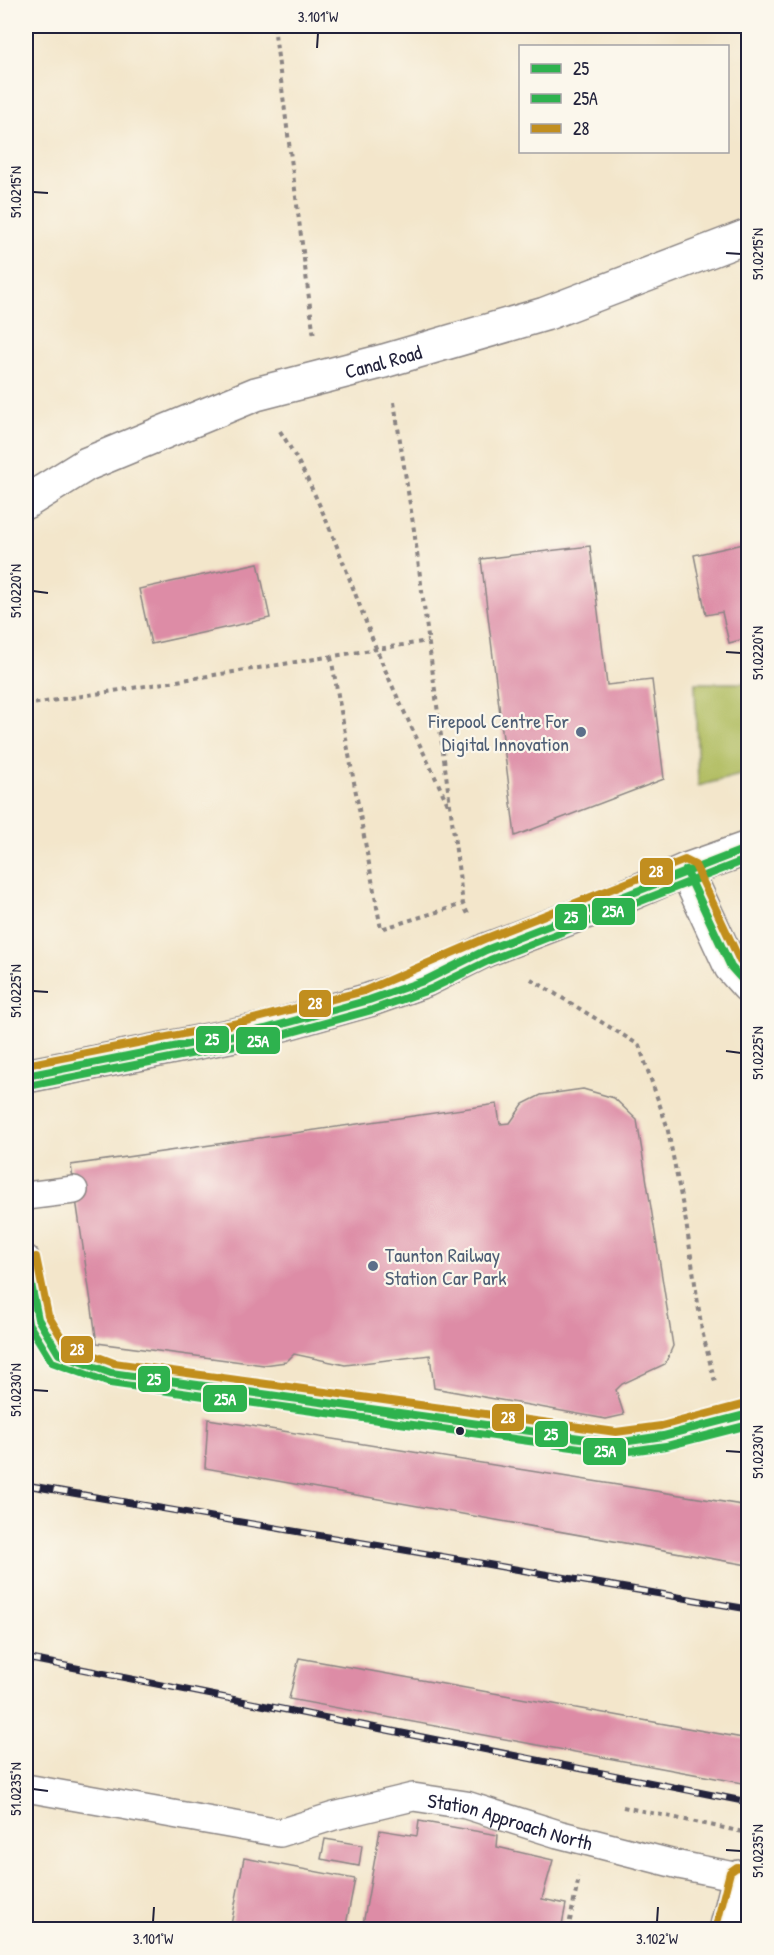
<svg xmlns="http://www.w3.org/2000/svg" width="774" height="1955" viewBox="0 0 774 1955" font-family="'Patrick Hand',sans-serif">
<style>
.green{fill:#afbb5d;stroke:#686e4c;stroke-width:1.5}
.building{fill:#dd8ca6}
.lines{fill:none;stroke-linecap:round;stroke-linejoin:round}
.service-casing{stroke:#8a8483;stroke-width:30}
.minor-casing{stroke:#8a8483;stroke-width:36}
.tertiary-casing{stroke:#8a8483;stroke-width:36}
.primary-casing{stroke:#8a8483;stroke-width:36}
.path{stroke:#8a8483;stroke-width:4;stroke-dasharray:4.5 4.5;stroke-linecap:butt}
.service{stroke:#fff;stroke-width:27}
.minor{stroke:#fff;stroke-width:33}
.tertiary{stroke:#fff;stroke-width:33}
.primary{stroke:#fff;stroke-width:33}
.rail-casing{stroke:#22223b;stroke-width:7}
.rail{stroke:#fbf7ec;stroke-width:4.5;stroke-dasharray:14;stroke-linecap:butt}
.bus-1-casing{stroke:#fbf7ec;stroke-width:12}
.bus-2-casing{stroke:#fbf7ec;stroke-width:12}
.bus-3-casing{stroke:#fbf7ec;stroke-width:12}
.bus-1{stroke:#2eb24e;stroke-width:8}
.bus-2{stroke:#2eb24e;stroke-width:8}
.bus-3{stroke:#c18e1f;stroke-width:8}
.ticks{fill:none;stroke:#22223b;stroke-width:2}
.service-dot{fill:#5c6f8a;stroke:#fbf7ec;stroke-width:2}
.bus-dot{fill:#22223b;stroke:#fbf7ec;stroke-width:2}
.labels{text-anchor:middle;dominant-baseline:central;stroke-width:4.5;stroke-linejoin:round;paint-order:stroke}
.street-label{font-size:20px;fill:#22223b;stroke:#fbf7ec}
.service-label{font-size:20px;fill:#4e5e75;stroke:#fbf7ec;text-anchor:end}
.line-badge{stroke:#fbf7ec;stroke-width:2}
.badge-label{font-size:16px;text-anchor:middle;font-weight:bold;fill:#fff}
.neatline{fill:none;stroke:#22223b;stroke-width:2}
.ticks-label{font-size:15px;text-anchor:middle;fill:#22223b}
</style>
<rect width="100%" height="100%" fill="#fbf7ec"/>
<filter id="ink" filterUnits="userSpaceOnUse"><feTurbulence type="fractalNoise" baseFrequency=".0167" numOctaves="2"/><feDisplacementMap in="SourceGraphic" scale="12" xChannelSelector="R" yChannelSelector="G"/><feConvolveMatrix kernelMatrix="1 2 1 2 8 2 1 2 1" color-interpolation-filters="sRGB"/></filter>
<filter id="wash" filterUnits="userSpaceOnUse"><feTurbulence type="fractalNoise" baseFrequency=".008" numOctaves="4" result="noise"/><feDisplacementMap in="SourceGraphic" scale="24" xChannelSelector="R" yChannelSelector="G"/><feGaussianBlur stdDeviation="1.35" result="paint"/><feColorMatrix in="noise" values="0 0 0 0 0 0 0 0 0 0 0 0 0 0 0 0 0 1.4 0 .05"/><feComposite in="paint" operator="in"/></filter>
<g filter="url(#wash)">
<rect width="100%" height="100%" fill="#f3e6cb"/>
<path class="green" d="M695,683H748V773L698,786Z"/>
<g id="blocks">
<path class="building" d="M748,543V610L744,611L748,638L729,643L722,612L706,615L694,555Z
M590,546L607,685L652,680L664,779L515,836L481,559Z
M258,563L270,618L151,644L139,589Z
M583,1089L614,1098L637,1120L673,1346L665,1364L622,1384L616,1390L624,1415L606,1419L434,1388L430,1355L345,1365L294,1354L286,1362L264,1365L97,1343L71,1165L497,1104L500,1124L510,1123L523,1104L541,1095Z
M208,1419L748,1506V1565L205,1468Z
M299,1658L748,1739V1784L289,1699Z
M419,1821L498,1835L497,1847L553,1860L542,1899L566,1904L561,1930H362L380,1830L417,1836Z
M325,1839L362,1845L359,1866L321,1859Z
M244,1858L355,1879L345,1930H230Z"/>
</g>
</g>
<g filter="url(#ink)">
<use href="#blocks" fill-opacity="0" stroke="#8a8483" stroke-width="1.5"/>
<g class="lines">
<g class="service-casing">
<g id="service">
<path d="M26,1196L74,1190"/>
<path d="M26,1259L38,1319L59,1354L111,1373L616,1443L663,1436L748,1414"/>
<path id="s1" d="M26,1788L280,1833L334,1816L413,1797L466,1805L558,1834L679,1865L739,1877"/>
</g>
</g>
<g class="minor-casing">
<g id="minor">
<path id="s2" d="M26,502L87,464L256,394L384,361L545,314L748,236"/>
<path d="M726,1930L739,1877L748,1879"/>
</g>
</g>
<g class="tertiary-casing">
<path id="tertiary" d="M686,870L731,967L748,986"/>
</g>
<g class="primary-casing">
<path id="primary" d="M26,1076L265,1029L369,1000L426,980L486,950L607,904L686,870L748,848"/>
</g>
<path class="path" d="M274,26L314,337
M394,402L414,530L463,904L468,914
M280,431C323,498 347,575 376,648C398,702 425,754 449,807
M331,657L381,929L463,904
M26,705L428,641
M531,979L639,1045L667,1126L686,1222L702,1331L715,1382
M623,1807L748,1833
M568,1930L579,1877"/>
<use href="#service" class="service"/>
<use href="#minor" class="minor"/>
<use href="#tertiary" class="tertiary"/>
<use href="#primary" class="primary"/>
<g class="rail-casing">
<path id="rail" d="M26,1485L748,1609
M26,1658L748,1802"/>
</g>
<use href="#rail" class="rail"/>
<g class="bus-1-casing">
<path id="bus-1" d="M686,870L731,967L748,986
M26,1076L265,1029L369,1000L426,980L486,950L748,848
M26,1259L38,1319L59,1354L111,1373L616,1443L663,1436L748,1414"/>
</g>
<g class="bus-2-casing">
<path id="bus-2" d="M28,1086L267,1039L372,1010L431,989L490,960L748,859
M26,1310L28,1323L52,1362L110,1383L616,1453L666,1446L748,1425"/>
</g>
<g class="bus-3-casing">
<path id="bus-3" d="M26,1065L238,1023L364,991L484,939L685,860L695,865L740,961L748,971
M36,1257L48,1315L66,1345L114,1363L616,1432L661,1426L745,1404
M716,1927L730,1872L737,1867L748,1868"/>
</g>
<use href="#bus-1" class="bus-1"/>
<use href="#bus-2" class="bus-2"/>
<use href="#bus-3" class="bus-3"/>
</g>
</g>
<path class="ticks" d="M317,48L318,33M33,192L48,193M726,253L741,254M33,591L48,593M726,652L741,653M33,991L48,992M726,1051L741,1053M33,1390L48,1391M726,1451L741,1452M33,1789L48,1791M726,1850L741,1851M153,1922L154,1907M657,1922L658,1907"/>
<g class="service-dot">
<circle cx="581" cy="732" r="6"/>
<circle cx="373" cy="1266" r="6"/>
</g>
<circle class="bus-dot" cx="460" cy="1431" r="5"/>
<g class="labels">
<g class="street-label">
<text stroke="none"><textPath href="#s2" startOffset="386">Canal Road</textPath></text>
<text stroke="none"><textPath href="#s1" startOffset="496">Station Approach North</textPath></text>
</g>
<g class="service-label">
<text x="569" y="720">Firepool Centre For<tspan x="569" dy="23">Digital Innovation</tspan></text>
<text x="385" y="1254" text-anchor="start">Taunton Railway<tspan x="385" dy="23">Station Car Park</tspan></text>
</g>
</g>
<g class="line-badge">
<rect x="639" y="857" width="35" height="29" rx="6" fill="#c18e1f"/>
<rect x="591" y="897" width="45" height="29" rx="6" fill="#2eb24e"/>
<rect x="554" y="903" width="34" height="28" rx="6" fill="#2eb24e"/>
<rect x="298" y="989" width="34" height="29" rx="6" fill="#c18e1f"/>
<rect x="195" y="1025" width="35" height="29" rx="6" fill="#2eb24e"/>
<rect x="235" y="1026" width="46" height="29" rx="6" fill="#2eb24e"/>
<rect x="60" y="1335" width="34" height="29" rx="6" fill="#c18e1f"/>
<rect x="137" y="1365" width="34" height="28" rx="6" fill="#2eb24e"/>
<rect x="202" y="1384" width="46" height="29" rx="6" fill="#2eb24e"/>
<rect x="491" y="1403" width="34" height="29" rx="6" fill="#c18e1f"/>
<rect x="534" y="1420" width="35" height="28" rx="6" fill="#2eb24e"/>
<rect x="582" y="1437" width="45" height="29" rx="6" fill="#2eb24e"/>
</g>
<g class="badge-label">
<text x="656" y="877">28</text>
<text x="613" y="917">25A</text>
<text x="571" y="923">25</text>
<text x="315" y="1009">28</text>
<text x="212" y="1045">25</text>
<text x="258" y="1047">25A</text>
<text x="77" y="1355">28</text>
<text x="154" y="1385">25</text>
<text x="225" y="1405">25A</text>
<text x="508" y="1423">28</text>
<text x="551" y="1440">25</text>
<text x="605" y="1457">25A</text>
</g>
<rect width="774" height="1955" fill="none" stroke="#fbf7ec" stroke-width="66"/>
<rect x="519" y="45" width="210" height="108" fill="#fbf7ec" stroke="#a4a2a5" stroke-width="1.5"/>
<rect x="531" y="64" width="30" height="9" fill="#2eb24e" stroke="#a4a2a5" stroke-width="1.5"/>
<text x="573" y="75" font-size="18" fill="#22223b">25</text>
<rect x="531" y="94" width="30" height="9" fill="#2eb24e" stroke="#a4a2a5" stroke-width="1.5"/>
<text x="573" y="105" font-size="18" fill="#22223b">25A</text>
<rect x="531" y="124" width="30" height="9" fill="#c18e1f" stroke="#a4a2a5" stroke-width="1.5"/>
<text x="573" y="135" font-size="18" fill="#22223b">28</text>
<rect x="33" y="33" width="708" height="1889" class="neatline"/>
<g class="ticks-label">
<text x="318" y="22">3.101°W</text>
<text transform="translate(16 192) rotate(-90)" y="5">51.0215°N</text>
<text transform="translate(758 254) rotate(-90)" y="5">51.0215°N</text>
<text transform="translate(16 591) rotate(-90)" y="5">51.0220°N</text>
<text transform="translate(758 653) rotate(-90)" y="5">51.0220°N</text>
<text transform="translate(16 991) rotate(-90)" y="5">51.0225°N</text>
<text transform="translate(758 1053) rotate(-90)" y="5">51.0225°N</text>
<text transform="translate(16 1390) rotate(-90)" y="5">51.0230°N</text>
<text transform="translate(758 1452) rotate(-90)" y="5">51.0230°N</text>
<text transform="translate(16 1789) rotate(-90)" y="5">51.0235°N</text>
<text transform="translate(758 1851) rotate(-90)" y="5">51.0235°N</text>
<text x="153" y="1944">3.101°W</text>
<text x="657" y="1944">3.102°W</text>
</g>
</svg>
